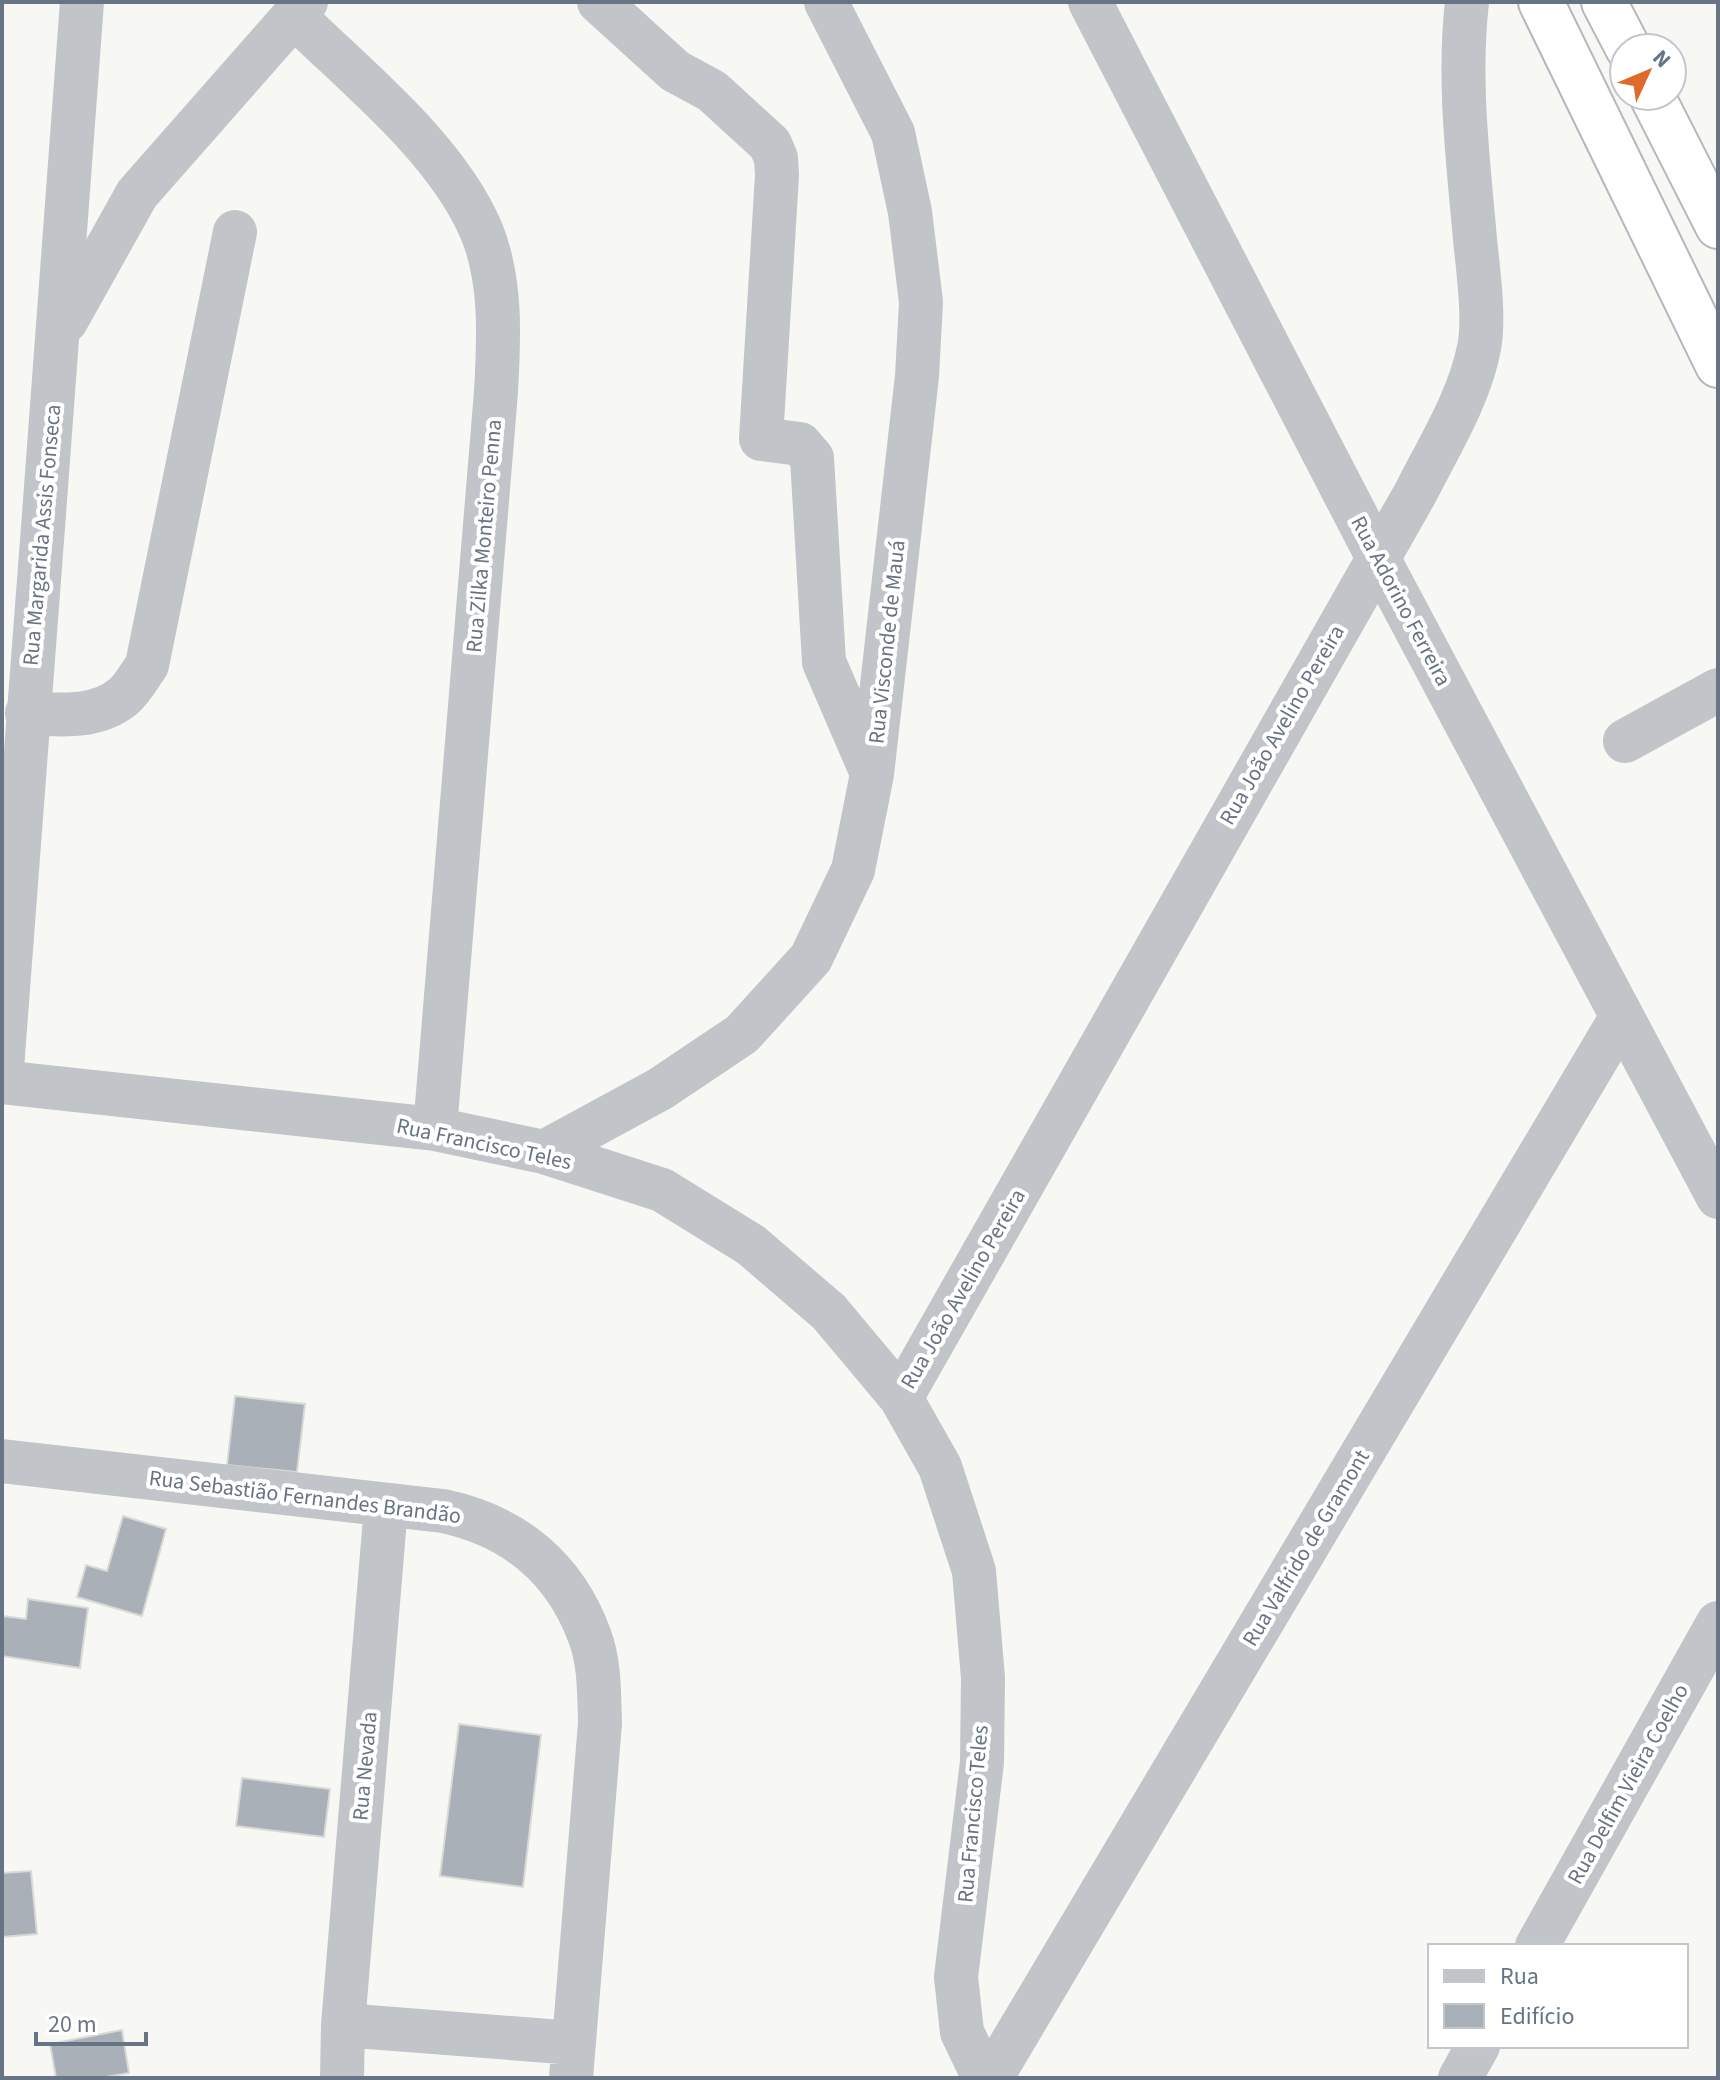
<svg xmlns="http://www.w3.org/2000/svg" width="1720" height="2080" viewBox="0 0 1720 2080" font-family="'Source Sans 3',sans-serif">
<style>
.building{fill:#aab0b7;stroke:#d9d9d7;stroke-width:2}
.lines{fill:none;stroke-linecap:round;stroke-linejoin:round}
.highway-casing{stroke:#b4b7bb;stroke-width:48}
.minor{stroke:#c1c4c8;stroke-width:44}
.highway{stroke:#fff;stroke-width:44}
.labels{text-anchor:middle;dominant-baseline:central;stroke-width:8;stroke-linejoin:round;paint-order:stroke}
.street-label{font-size:22px;fill:#677485;stroke:#fff}
</style>
<rect width="100%" height="100%" fill="#f7f7f4"/>
<path class="building" d="M235,1396L305,1404L297,1472L227,1465Z
M123,1516L166,1529L142,1616L77,1597L86,1565L107,1571Z
M28,1599L88,1608L80,1668L2,1656V1616L26,1619Z
M459,1724L541,1735L523,1887L440,1876Z
M242,1778L330,1789L324,1837L236,1826Z
M31,1871L37,1934L2,1937V1873Z
M122,2030L129,2073L100,2078H56L50,2044Z"/>
<g class="lines">
<g class="highway-casing">
<path id="highway" d="M1541,2L1718,365
M1604,2L1628,48
M1652,96L1718,226"/>
</g>
<path class="minor" d="M599,2L675,71L712,91L770,144L776,158L777,175L761,439L800,444L812,458L824,662L871,771
M1090,2L1377,556L1718,1197
M294,16C357,78 446,148 481,230C502,280 499,339 496,392L435,1129
M66,321L137,194L306,2
M27,713C60,715 97,719 124,696C133,688 140,675 147,665L235,232
M1625,741L1718,690
M2,1068C27,712 58,358 82,2
M2,1082L435,1129L544,1152L662,1190L751,1245L829,1312L901,1398L940,1467L974,1571L983,1678L982,1762L956,1977L962,2032L984,2078
M544,1152L660,1089L742,1034L811,958L853,870L872,774L917,376L921,302L910,212L893,133L826,2
M901,1398L1416,492C1439,446 1469,399 1479,348C1485,318 1478,270 1475,239C1468,160 1458,80 1467,2
M2,1461L443,1511C514,1526 565,1568 590,1637C600,1664 599,1695 600,1723L571,2078
M1537,1946L1718,1623
M343,2025L574,2043
M342,2078L343,2025L386,1506
M991,2078L1621,1018
M1460,2078L1478,2046"/>
<use href="#highway" class="highway"/>
</g>
<g class="labels">
<g class="street-label">
<text transform="translate(42 535) rotate(-85)">Rua Margarida Assis Fonseca</text>
<text transform="translate(484 536) rotate(-85)">Rua Zilka Monteiro Penna</text>
<text transform="translate(1401 601) rotate(62)">Rua Adorino Ferreira</text>
<text transform="translate(887 642) rotate(-84)">Rua Visconde de Mauá</text>
<text transform="translate(1282 725) rotate(-60)">Rua João Avelino Pereira</text>
<text transform="translate(484 1144) rotate(12)">Rua Francisco Teles</text>
<text transform="translate(963 1289) rotate(-60)">Rua João Avelino Pereira</text>
<text transform="translate(305 1497) rotate(7)">Rua Sebastião Fernandes Brandão</text>
<text transform="translate(1306 1548) rotate(-59)">Rua Valfrido de Gramont</text>
<text transform="translate(365 1766) rotate(-85)">Rua Nevada</text>
<text transform="translate(1628 1784) rotate(-61)">Rua Delfim Vieira Coelho</text>
<text transform="translate(973 1814) rotate(-85)">Rua Francisco Teles</text>
</g>
</g>
<rect width="1720" height="2080" fill="none" stroke="#677485" stroke-width="8"/>
<rect x="1428" y="1944" width="260" height="104" fill="#ffffff" stroke="#c2c7ce" stroke-width="2"/>
<rect x="1444" y="1970" width="40" height="12" fill="#c1c4c8" stroke="#c2c7ce" stroke-width="2"/>
<text x="1500" y="1984" font-size="24" fill="#677485">Rua</text>
<rect x="1444" y="2004" width="40" height="24" fill="#aab0b7" stroke="#c2c7ce" stroke-width="2"/>
<text x="1500" y="2024" font-size="24" fill="#677485">Edifício</text>
<g transform="translate(1648 72) rotate(46)"><circle r="38" fill="#ffffff" stroke="#c2c7ce" stroke-width="2"/>
<path d="M0-6L14 30L0 20L-14 30Z" fill="#e06a2c"/>
<text y="-12" font-size="22" font-weight="bold" text-anchor="middle" fill="#677485">N</text>
</g>
<path d="M36 2032v12h110v-12" fill="none" stroke="#677485" stroke-width="4"/>
<text x="48" y="2032" font-size="24" fill="#677485" stroke="#ffffff" stroke-width="6" paint-order="stroke">20 m</text>
</svg>
